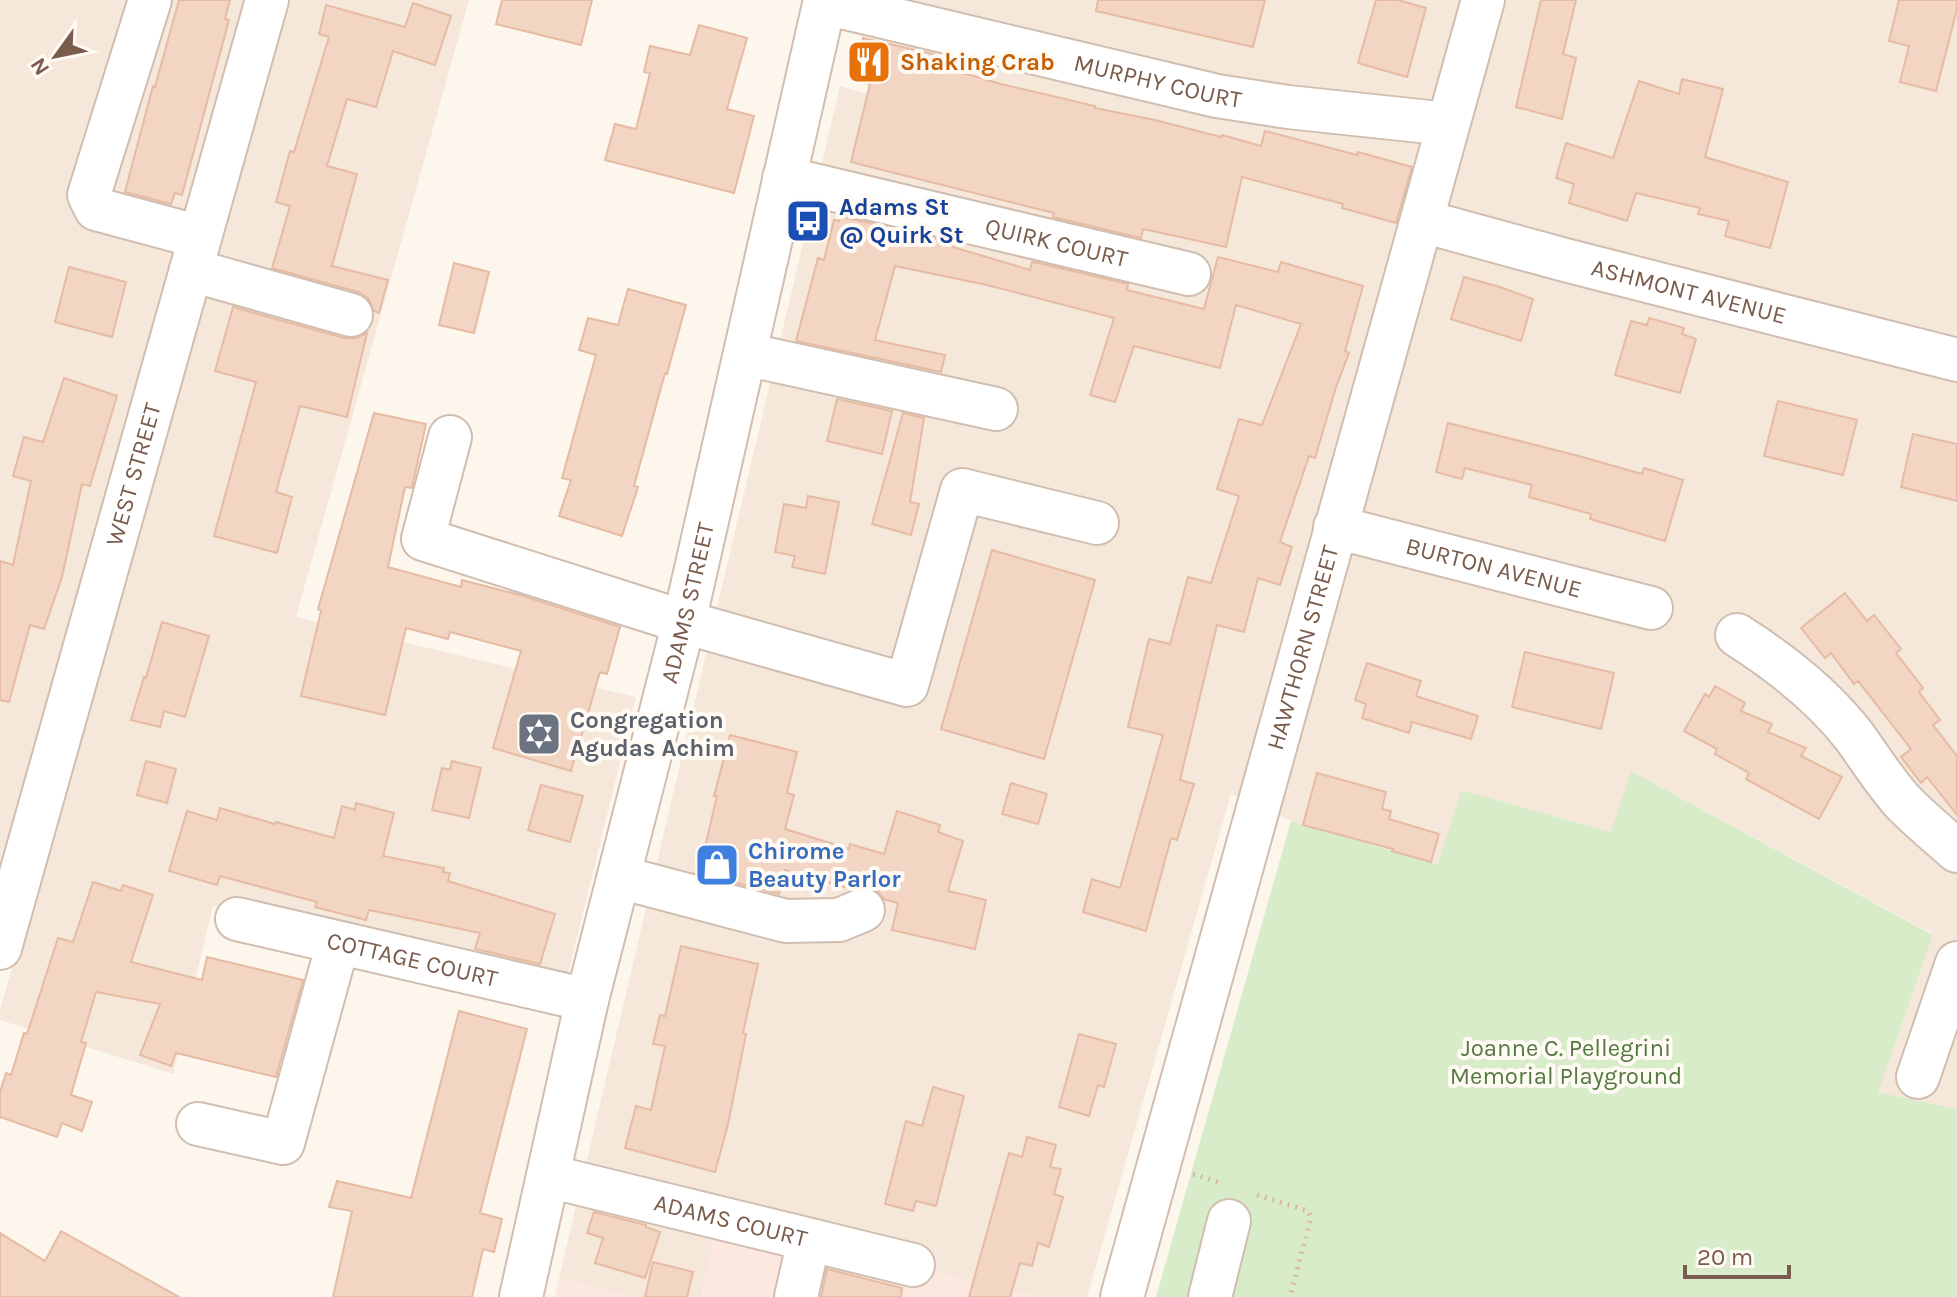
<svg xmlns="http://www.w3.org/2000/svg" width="1957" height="1297" viewBox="0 0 1957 1297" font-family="Karla,sans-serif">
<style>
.residential{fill:#f5e8da}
.commercial{fill:#fde8e0}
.green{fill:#d8ecc9}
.building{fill:#f3d5c3;stroke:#e6bba3;stroke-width:2}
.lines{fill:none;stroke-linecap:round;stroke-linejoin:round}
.minor-casing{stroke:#d1beb0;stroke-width:46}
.path{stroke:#d9b8a5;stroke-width:5;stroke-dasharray:2 6;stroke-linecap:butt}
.minor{stroke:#fff;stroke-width:42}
.labels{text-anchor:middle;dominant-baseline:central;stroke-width:8;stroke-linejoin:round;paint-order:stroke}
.food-label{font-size:24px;font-weight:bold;fill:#c56008;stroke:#fffaf3;text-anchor:start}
.street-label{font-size:24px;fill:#7a5c4d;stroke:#fffaf3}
.transit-label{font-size:24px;font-weight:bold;fill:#164399;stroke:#fffaf3;text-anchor:start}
.worship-label{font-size:24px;font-weight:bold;fill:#5b616d;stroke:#fffaf3;text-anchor:start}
.shop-label{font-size:24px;font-weight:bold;fill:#366cbe;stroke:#fffaf3;text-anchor:start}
.park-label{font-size:24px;fill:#537a41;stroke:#fffaf3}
</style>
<rect width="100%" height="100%" fill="#fdf6ec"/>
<path class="residential" d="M0,0H253L0,898Z
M284,0H469L296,617L636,697L564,990L213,906L173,1074L0,1020V1010L179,384Z
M862,0H1957V1109L1878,1092L1933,934L1631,771L1611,832L1461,790L1439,864L1291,821L1231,794L1087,1297H1037L718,1219L702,1297H628L559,1278L840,86L935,112L950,56L853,31Z"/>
<path class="commercial" d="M718,1218L1037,1297H702Z
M559,1278L628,1297H555Z"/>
<path class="green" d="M1631,771L1933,935L1878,1092L1957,1109V1297H1156L1291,821L1438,864L1461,790L1611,832Z"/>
<path class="building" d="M179,0H230L225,19L229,20L182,195L175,193L171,204L125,192L153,86L155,87Z
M502,0H592L581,45L496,24Z
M1098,0H1265L1253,47L1096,11Z
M1376,0H1398L1426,8L1407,77L1358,63Z
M1541,0H1576L1563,54L1576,58L1562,119L1516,107Z
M1899,0H1957V9L1936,91L1900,82L1909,46L1889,41Z
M413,3L451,16L435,65L393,51L376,107L347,99L327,166L357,174L332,266L388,280L379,313L374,311L368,298L358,292L272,268L290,206L276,202L290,151L294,152L329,37L319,34L326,5L405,27Z
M699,25L747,38L727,109L754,116L734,193L605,160L615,124L636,129L650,73L644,72L650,46L690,55Z
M863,38L934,54L932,63L939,65V66L1001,84L1095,106V108L1155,120L1221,137L1222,135L1261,146L1265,131L1357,155L1358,152L1412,167L1396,223L1342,208L1343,204L1242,177L1226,247L1143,229L1141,238L1053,217L1054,213L851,162L870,84L854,80Z
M1682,79L1723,89L1705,157L1788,182L1770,248L1725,236L1729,221L1698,214L1700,208L1636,193L1627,221L1569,203L1574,184L1556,178L1566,143L1613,158L1639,81L1679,94Z
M840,216L953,243V247L1030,270L1032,262L1043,264L1128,284L1127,290L1204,309L1218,257L1278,272L1281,262L1363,286L1345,351L1349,353L1336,387L1315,458L1309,456L1280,542L1292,547L1280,585L1258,578L1244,632L1217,625L1180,780L1194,784L1177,840L1171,838L1146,931L1083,912L1092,879L1120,888L1163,735L1128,727L1149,639L1170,644L1188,577L1211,583L1239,496L1217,489L1239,419L1262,425L1301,324L1236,305L1220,368L1134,346L1115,402L1090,395L1114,318L987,285L895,266L875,340L945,355L941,372L796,341L818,258L824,260L834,220L839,221Z
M454,263L489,272L474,333L439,325Z
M69,267L126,282L112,337L55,322Z
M1464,277L1500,287L1533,299L1521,341L1451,319Z
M628,289L686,305L667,374L665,373L634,486L638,487L622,536L559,516L571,480L562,478L596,355L579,350L588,318L618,325Z
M233,307L344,338H356L367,333L347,417L300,406L276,492L292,497L277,553L214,536L256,382L215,371Z
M1649,318L1684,328L1682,334L1696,339L1680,393L1615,375L1631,321L1647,325Z
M64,378L117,396L90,486L82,484L62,577L44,629L30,625L9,702L0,700V561L13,565L31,481L13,476L24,437L43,442Z
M837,399L892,411L882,454L827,441Z
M1778,401L1857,420L1843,475L1764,456Z
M374,413L426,424L412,488L405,487L388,567L461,587L462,580L520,595L620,627L607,674L600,672L571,771L493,748L521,651L450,632L448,639L406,628L385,715L301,696L321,611L318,609Z
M903,413L924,418L910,502L919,504L911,535L872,524Z
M1448,423L1575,455L1642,474L1644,468L1683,480L1665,541L1590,519L1591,514L1529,497L1532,485L1465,468L1462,479L1436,472Z
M1913,434L1957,444V501L1901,487Z
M808,496L839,502L825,574L792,567L795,556L775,552L784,504L806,508Z
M992,550L1095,580L1044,759L941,729Z
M1845,593L1867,621L1874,615L1901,649L1896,653L1923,688L1919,692L1940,720L1933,725L1957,756V815L1927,777L1921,783L1901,757L1911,749L1858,681L1854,684L1831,653L1825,658L1801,628Z
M162,622L209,636L185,717L164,711L160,727L131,720L144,677L146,678Z
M1525,652L1614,673L1601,729L1512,707Z
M1367,663L1421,681L1416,696L1478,716L1471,739L1412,722L1409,733L1362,718L1366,704L1355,700Z
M1715,686L1745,703L1741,711L1772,724L1768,732L1806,748L1801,756L1842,777L1819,819L1746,779L1749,773L1715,754L1717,749L1684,731L1705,694L1709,697Z
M730,735L797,752L787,793L794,795L785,829L849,849L850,844L884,854L897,811L940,825L938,832L963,841L948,891L986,900L975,949L892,930L898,903L884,899L877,891L867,886L851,889L785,870L779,894L699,873L717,796H714Z
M146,761L176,769L167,803L137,795Z
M452,761L481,768L469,818L432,810L442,768L450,770Z
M1317,773L1386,792L1382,809L1391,811L1389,819L1439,834L1431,862L1392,851L1393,849L1303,825Z
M1011,783L1047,794L1038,824L1002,814Z
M541,785L583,796L570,842L528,830Z
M356,803L394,813L383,856L444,868L443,872L450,873L448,881L555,914L540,964L475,949L480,933L369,910L366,920L315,907L317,902L220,876L217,885L169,871L187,811L217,820L220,808L275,824L276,822L334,838L342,806L355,810Z
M93,882L121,891L123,885L153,895L131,962L202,980L207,957L303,980L276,1077L176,1053L171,1066L140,1055L160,1004L96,992L81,1042L86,1043L71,1095L92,1102L82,1131L62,1123L57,1137L0,1117V1092L6,1073L11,1075L24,1033L27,1034L58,938L73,942Z
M681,946L758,964L743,1033L746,1034L728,1124L715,1172L625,1148L636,1106L651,1110L665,1046L653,1044L660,1015L665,1016Z
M459,1011L527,1029L480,1213L502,1219L494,1252L483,1249L472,1297H333L352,1211L329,1207L337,1181L411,1198Z
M1079,1034L1116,1044L1104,1087L1098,1085L1089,1116L1059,1107Z
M933,1087L964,1096L936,1206L916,1201L913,1211L885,1204L906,1121L922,1126Z
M1027,1137L1056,1145L1050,1167L1061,1169L1054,1194L1063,1197L1049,1247L1038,1243L1032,1266L1020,1263L1010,1297H969L1009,1153L1022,1157Z
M594,1212L646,1225V1227L660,1232L645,1278L595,1263L603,1238L587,1233Z
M61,1231L179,1297H0V1233L45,1261Z
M653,1262L693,1272L687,1297H645Z
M827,1269L902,1288L901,1297H821Z"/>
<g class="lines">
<g class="minor-casing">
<g id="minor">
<path d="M150,0L89,195L96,209L200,237"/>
<path id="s1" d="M825,3L1217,96L1288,107L1448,124"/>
<path id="s2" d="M784,178L1189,274"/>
<path id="s3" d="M1422,221L1565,260L1957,360"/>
<path d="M191,270L351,315"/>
<path d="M745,354L996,409"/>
<path d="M450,437L423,539L684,622L907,685L962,490L1097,523"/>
<path id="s4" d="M1335,527L1651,608"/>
<path d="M1737,635C1781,663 1822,695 1854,736C1870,758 1884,781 1902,801C1919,819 1939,835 1957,851"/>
<path d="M619,877L786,921L839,920L863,910"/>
<path id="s5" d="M237,919L587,1000"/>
<path id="s6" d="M0,948L267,0"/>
<path d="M1918,1077L1957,963"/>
<path d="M198,1124L283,1143L338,943"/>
<path id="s7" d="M548,1176L913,1265"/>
<path id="s8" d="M521,1297L587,1000L684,622L825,0"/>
<path d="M796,1297L809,1240"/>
<path id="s9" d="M1122,1297L1483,0"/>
<path d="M1210,1297L1229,1221"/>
</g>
</g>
<path class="path" d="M1193,1174L1221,1183
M1257,1195L1308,1211L1311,1218L1290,1297"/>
<use href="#minor" class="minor"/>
</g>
<defs>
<g id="restaurant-square" transform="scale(2.3)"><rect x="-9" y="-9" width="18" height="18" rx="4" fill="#e8710a" stroke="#fffaf3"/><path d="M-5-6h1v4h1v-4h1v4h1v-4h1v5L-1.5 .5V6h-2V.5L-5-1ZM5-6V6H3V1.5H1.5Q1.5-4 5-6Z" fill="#fff"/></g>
<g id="bus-square" transform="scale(2.3)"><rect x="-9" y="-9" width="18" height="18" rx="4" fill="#1a4fb4" stroke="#fffaf3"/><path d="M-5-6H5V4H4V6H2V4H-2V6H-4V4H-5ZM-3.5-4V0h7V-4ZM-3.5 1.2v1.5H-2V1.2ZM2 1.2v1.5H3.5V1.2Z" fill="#fff"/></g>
<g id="synagogue-square" transform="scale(2.3)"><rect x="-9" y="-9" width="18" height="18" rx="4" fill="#6b7280" stroke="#fffaf3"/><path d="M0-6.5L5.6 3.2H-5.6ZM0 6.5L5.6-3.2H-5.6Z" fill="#fff"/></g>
<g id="shop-square" transform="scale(2.3)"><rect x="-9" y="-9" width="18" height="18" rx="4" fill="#3f7fe0" stroke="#fffaf3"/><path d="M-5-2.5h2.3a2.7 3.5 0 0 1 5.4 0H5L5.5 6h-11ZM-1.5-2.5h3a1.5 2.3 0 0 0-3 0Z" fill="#fff"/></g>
</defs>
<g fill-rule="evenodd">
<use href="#restaurant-square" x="869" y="62"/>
<use href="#bus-square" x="808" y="221"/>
<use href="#synagogue-square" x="539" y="734"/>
<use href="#shop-square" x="717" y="865"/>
</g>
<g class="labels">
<g class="food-label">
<text x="900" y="62">Shaking Crab</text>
</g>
<g class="street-label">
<text stroke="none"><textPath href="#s1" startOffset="342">MURPHY COURT</textPath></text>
<text stroke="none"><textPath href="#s2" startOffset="280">QUIRK COURT</textPath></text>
<text stroke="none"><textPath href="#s3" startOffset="276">ASHMONT AVENUE</textPath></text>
<text stroke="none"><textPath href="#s6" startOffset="492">WEST STREET</textPath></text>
<text stroke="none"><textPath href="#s4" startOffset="164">BURTON AVENUE</textPath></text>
<text stroke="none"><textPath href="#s8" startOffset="714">ADAMS STREET</textPath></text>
<text stroke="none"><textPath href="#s9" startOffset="674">HAWTHORN STREET</textPath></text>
<text stroke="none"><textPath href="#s5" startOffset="180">COTTAGE COURT</textPath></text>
<text stroke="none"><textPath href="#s7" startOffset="188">ADAMS COURT</textPath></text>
</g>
<g class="transit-label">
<text x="839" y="207">Adams St<tspan x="839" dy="28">@ Quirk St</tspan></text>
</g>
<g class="worship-label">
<text x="570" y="720">Congregation<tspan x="570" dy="28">Agudas Achim</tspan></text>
</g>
<g class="shop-label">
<text x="748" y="851">Chirome<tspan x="748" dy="28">Beauty Parlor</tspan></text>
</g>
<g class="park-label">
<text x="1566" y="1048">Joanne C. Pellegrini<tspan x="1566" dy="28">Memorial Playground</tspan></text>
</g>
</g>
<g transform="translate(56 56) rotate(237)" stroke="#fffaf3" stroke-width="6" paint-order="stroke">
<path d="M0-6L14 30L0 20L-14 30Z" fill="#7a5c4d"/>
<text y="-12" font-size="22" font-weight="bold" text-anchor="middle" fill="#7a5c4d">N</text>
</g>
<path d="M1685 1265v12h104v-12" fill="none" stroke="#7a5c4d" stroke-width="4"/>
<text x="1697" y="1265" font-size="24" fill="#7a5c4d" stroke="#fffaf3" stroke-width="6" paint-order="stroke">20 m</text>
</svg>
